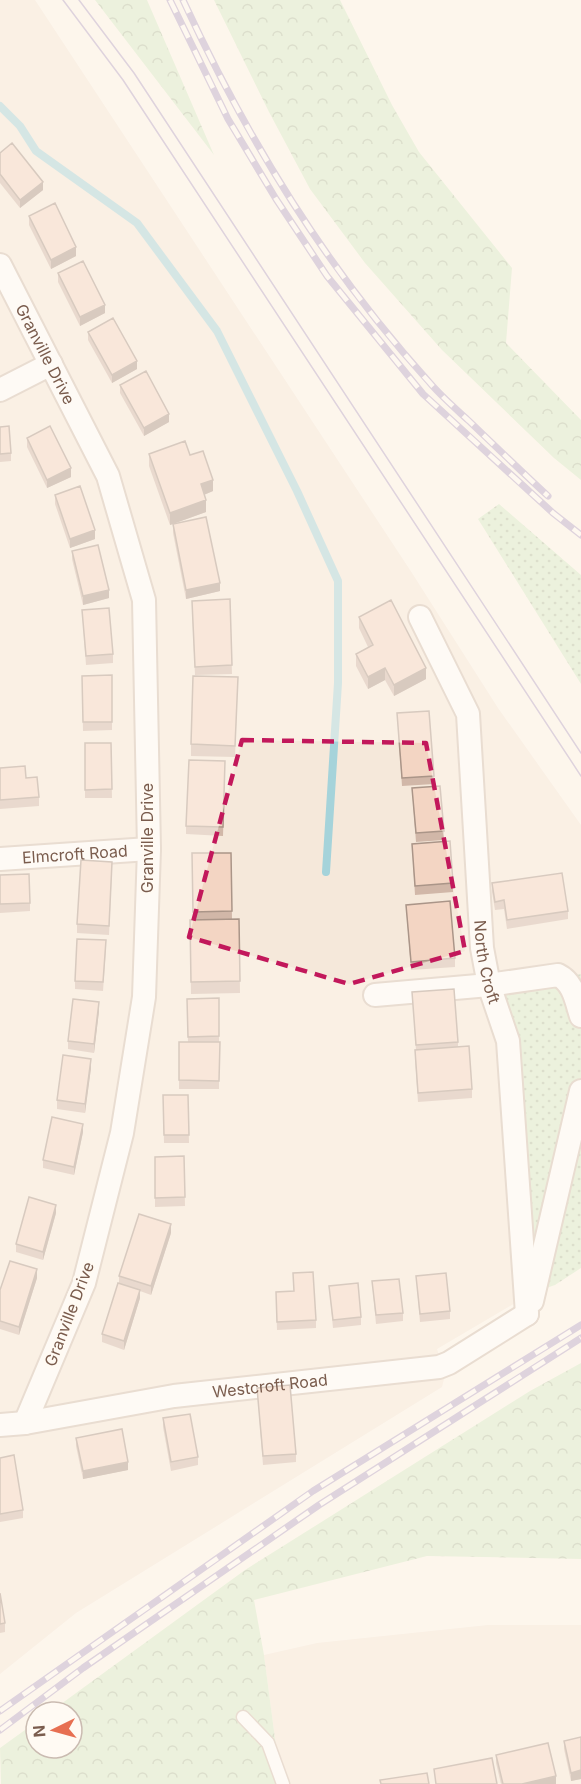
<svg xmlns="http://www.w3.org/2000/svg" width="581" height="1784" viewBox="0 0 581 1784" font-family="Inter,sans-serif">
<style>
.residential{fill:#f5e8da}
.grass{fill:url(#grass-dots)}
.forest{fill:url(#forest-crowns)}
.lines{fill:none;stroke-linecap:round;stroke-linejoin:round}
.stream{stroke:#a5d3da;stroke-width:8}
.lane-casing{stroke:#d1beb0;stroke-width:15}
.street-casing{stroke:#d1beb0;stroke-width:26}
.lane{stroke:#fff;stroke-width:12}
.street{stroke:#fff;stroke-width:22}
.tram{stroke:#b9a8c9;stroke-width:1.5}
.rail-casing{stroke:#b9a8c9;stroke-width:7}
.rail{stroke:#fffaf3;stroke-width:4.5;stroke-dasharray:14;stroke-linecap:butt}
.wall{fill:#d1b7a8}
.shaded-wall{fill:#aa9588}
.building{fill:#f3d5c3;stroke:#aa9588;stroke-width:1.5}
.marked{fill:none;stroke:#c2185b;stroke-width:4.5;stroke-dasharray:12 8;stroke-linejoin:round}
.labels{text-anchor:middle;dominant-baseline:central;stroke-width:6;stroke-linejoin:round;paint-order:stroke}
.street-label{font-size:16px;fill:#7a5c4d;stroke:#fffaf3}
</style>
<defs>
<pattern id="grass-dots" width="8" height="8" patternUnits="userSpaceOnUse" patternTransform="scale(1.5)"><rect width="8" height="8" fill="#d8ecc9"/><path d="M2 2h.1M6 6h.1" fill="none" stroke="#b4c2a5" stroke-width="1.8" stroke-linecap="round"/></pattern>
<pattern id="forest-crowns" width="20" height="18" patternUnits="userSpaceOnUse" patternTransform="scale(1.5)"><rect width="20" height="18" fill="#d8ecc9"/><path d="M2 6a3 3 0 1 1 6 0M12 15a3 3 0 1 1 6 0" fill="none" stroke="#b4c2a5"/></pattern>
</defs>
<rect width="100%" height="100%" fill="#fdf6ec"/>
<path class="residential" d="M0,0H35L412,573L498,708L581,825V974L501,993L532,1293L437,1349L445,1375L442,1387L76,1613L0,1674Z
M488,1625H581V1784H281L264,1655L317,1643Z"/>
<path class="grass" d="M499,504L581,575V684L478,519Z
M581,974V1268L555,1285L532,1293L501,992Z"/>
<path class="forest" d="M95,0H147L214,155Z
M214,0H340L392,105L419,152L512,268L506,343L581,420V480L554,458L442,350L365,263L310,189L269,112Z
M581,1363V1559L427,1556L254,1600L264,1655L281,1784H1L0,1748L36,1722V1748H72V1712H50L245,1570L530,1391Z"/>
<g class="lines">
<path class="stream" d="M0,106L20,126L36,151L137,223L217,331L297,491L338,581V683L326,872"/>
<g class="lane-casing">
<path id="lane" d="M243,1717L268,1743L283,1784"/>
</g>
<g class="street-casing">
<g id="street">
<path id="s1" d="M0,265L108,476L144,600L149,849L144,997L122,1133L84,1283L25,1423"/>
<path d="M0,390L51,364"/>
<path id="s2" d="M420,617L468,714L482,948L489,985L508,1041L527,1314"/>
<path id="s3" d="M0,859L149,849"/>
<path d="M375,995L489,985L558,975C574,983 576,1001 581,1016"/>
<path d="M532,1301L581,1091"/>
<path id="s4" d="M0,1425L25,1423L174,1396L439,1367L449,1363L527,1314"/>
</g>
</g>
<use href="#lane" class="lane"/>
<use href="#street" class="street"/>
<path class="tram" d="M63,0L123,80L581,776
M79,0L134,73L581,753"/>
<g class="rail-casing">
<path id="rail" d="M170,0L228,119L276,199L327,276L423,394L553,513L581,535
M183,0C248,141 326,268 430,383C442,397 456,409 469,421C495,446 521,471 548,496
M0,1711L313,1491L581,1325
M0,1730L83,1668L319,1505L581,1338"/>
</g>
<use href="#rail" class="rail"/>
</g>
<path class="wall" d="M0,153L43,190L20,208L0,183Z
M29,216L76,256L51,269L29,225Z
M58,273L105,313L80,326L58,282Z
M88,332L137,369L112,383L88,340Z
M120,385L169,422L144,436L120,393Z
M0,427L11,453V461L0,462Z
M27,438L71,477L47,488L27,447Z
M149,454L213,491L204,495L206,512L170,525L149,466Z
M55,495L95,539L70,548L55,504Z
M173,524L220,591L186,599L173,533Z
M72,551L109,598L83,605L72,559Z
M230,599L232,674L195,675L192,609Z
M82,610L113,654V663L86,665Z
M359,617L426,679L394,696L385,680L368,689L356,666V654L368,647L359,628Z
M112,675V730L83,731L82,676Z
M238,677L235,757L191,756V744Z
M397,713L434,776V784L402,786Z
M85,743H111L112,798H85Z
M0,768L26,778L39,797V806L0,809Z
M225,770L223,836L186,834V826Z
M412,788L444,831V840L416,842Z
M412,844L453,883V892L415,895Z
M192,853H231L232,919H239L240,993L191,994L190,920H193Z
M112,870L109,935L77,933V924Z
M0,875L30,903V911L0,913Z
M492,883L568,911V919L507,929L504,909L495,910L492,892Z
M406,905L455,958V967L411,970Z
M106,948L103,991L75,989V981Z
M412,992L458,1042V1047L472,1089V1098L418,1102L415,1058V1050H416Z
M219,998V1089H179V1042H188L187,999Z
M99,1011L94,1053L68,1049V1041Z
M91,1068L85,1113L57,1109V1100Z
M163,1095H188L189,1143H164Z
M83,1132L74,1175L43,1168V1160Z
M184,1156L185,1206L155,1207V1157Z
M56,1213L43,1260L16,1252V1244Z
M171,1233L151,1295L140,1291V1298L124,1350L102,1342V1334L119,1283V1276Z
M416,1276L450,1311V1319L420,1322Z
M37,1278L19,1335L0,1329V1290Z
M372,1281L403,1313V1321L376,1324Z
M329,1286L361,1317V1325L333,1328Z
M293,1291L316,1320V1328L277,1330L276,1301Z
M257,1388L296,1454V1462L263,1465Z
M163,1418L198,1457V1465L171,1471L163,1427Z
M76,1438L128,1470L83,1479L76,1446Z
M0,1458L23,1510V1518L0,1522Z
M0,1593L5,1623V1632L0,1633Z
M581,1737V1779L571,1781L564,1749V1741Z
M496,1755L556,1784H501L496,1763Z"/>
<path class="shaded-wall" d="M43,182V190L20,208V200Z
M76,247V256L51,269V260Z
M105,305V313L80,326V317Z
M137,361V369L112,383V375Z
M169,414V422L144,436V428Z
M71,468V477L47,488V480Z
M213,480V491L201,496V484Z
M206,500V512L170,525V513Z
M95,530V539L70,548V539Z
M220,583V591L186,599V590Z
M109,590V598L83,605V596Z
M385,668V680L368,689V677Z
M426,668V679L394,696V685Z
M99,1002V1011L94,1053V1044Z
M91,1059V1068L85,1113V1104Z
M83,1124V1132L74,1175V1167Z
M56,1205V1213L43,1260V1252Z
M171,1224V1233L151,1295V1286Z
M37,1269V1278L19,1335V1327Z
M140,1290V1298L124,1350V1341Z
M128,1462V1470L83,1479V1471Z
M581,1770V1779L571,1781V1773Z
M556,1776V1784H522Z"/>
<path class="building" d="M12,143L43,182L20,200L0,174V153Z
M55,203L76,247L51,260L29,216Z
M83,261L105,305L80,317L58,273Z
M113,318L137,361L112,375L88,332Z
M146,371L169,414L144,428L120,385Z
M9,426L11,453L0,454V427Z
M50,426L71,468L47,480L27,438Z
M185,441L190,455L203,451L213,480L201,484L206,500L170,513L149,454Z
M80,486L95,530L70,539L55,495Z
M206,517L220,583L186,590L173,524Z
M98,545L109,590L83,596L72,551Z
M230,599L232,665L195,667L192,601Z
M391,600L426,668L394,685L385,668L368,677L356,654L373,645L359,617Z
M109,608L113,654L86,656L82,610Z
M112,675V722H83L82,676Z
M193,676L238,677L235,746L191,744Z
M429,711L434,776L402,778L397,713Z
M85,743H111L112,789L85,790Z
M189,760L225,761L223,827L186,826Z
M25,766L26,778L37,777L39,797L0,800V768Z
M440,786L444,831L416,833L412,788Z
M450,841L453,883L415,886L412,844Z
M192,853H231L232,911L193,912Z
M81,860L112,862L109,926L77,924Z
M562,873L568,911L507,920L504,900L495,902L492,883Z
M29,874L30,903L0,904V875Z
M450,901L455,958L411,962L406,905Z
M239,919L240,981L191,982L190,920Z
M77,939L106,940L103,982L75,981Z
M454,989L458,1042L416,1045L412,992Z
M219,998V1036L188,1037L187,999Z
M73,999L99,1002L94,1044L68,1041Z
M179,1042H220L219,1081L179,1080Z
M469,1046L472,1089L418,1093L415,1050Z
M63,1055L91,1059L85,1104L57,1100Z
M163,1095H188L189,1135H164Z
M52,1117L83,1124L74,1167L43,1160Z
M184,1156L185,1197L155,1198V1157Z
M29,1197L56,1205L43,1252L16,1244Z
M139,1214L171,1224L151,1286L119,1276Z
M10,1261L37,1269L19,1327L0,1321V1290Z
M313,1272L316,1320L277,1322L276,1292L294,1291L293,1273Z
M446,1273L450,1311L420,1314L416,1276Z
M399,1279L403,1313L376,1315L372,1281Z
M118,1283L140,1290L124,1341L102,1334Z
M358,1283L361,1317L333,1320L329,1286Z
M290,1385L296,1454L263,1456L257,1388Z
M190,1414L198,1457L171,1462L163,1418Z
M122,1429L128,1462L83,1471L76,1438Z
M14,1455L23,1510L0,1514V1458Z
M0,1593L5,1623L0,1624Z
M581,1737V1770L571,1773L564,1741Z
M548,1743L556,1776L522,1784H503L496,1755Z
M492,1758L497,1784H436L434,1769Z
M427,1773L429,1784H381L380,1780Z"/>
<path d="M0 0H581V1784H0ZM242,740L426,743L465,951L349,984L189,937Z" fill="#fdf6ec" fill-opacity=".55" fill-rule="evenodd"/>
<path class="marked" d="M242,740L426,743L465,951L349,984L189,937Z"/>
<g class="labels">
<g class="street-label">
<text stroke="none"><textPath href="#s1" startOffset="100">Granville Drive</textPath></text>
<text transform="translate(147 838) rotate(-90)">Granville Drive</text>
<text stroke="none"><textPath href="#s3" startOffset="75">Elmcroft Road</textPath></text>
<text stroke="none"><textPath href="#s2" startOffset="357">North Croft</textPath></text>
<text transform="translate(69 1314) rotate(-69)">Granville Drive</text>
<text stroke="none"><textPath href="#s4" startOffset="273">Westcroft Road</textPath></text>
</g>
</g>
<g transform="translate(54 1730) rotate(265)"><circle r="28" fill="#fffaf3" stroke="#cabbb1" stroke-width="1.5"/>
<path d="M0-4.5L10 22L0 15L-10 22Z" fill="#e76f51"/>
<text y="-9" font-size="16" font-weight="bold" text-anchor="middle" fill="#7a5c4d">N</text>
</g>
</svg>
